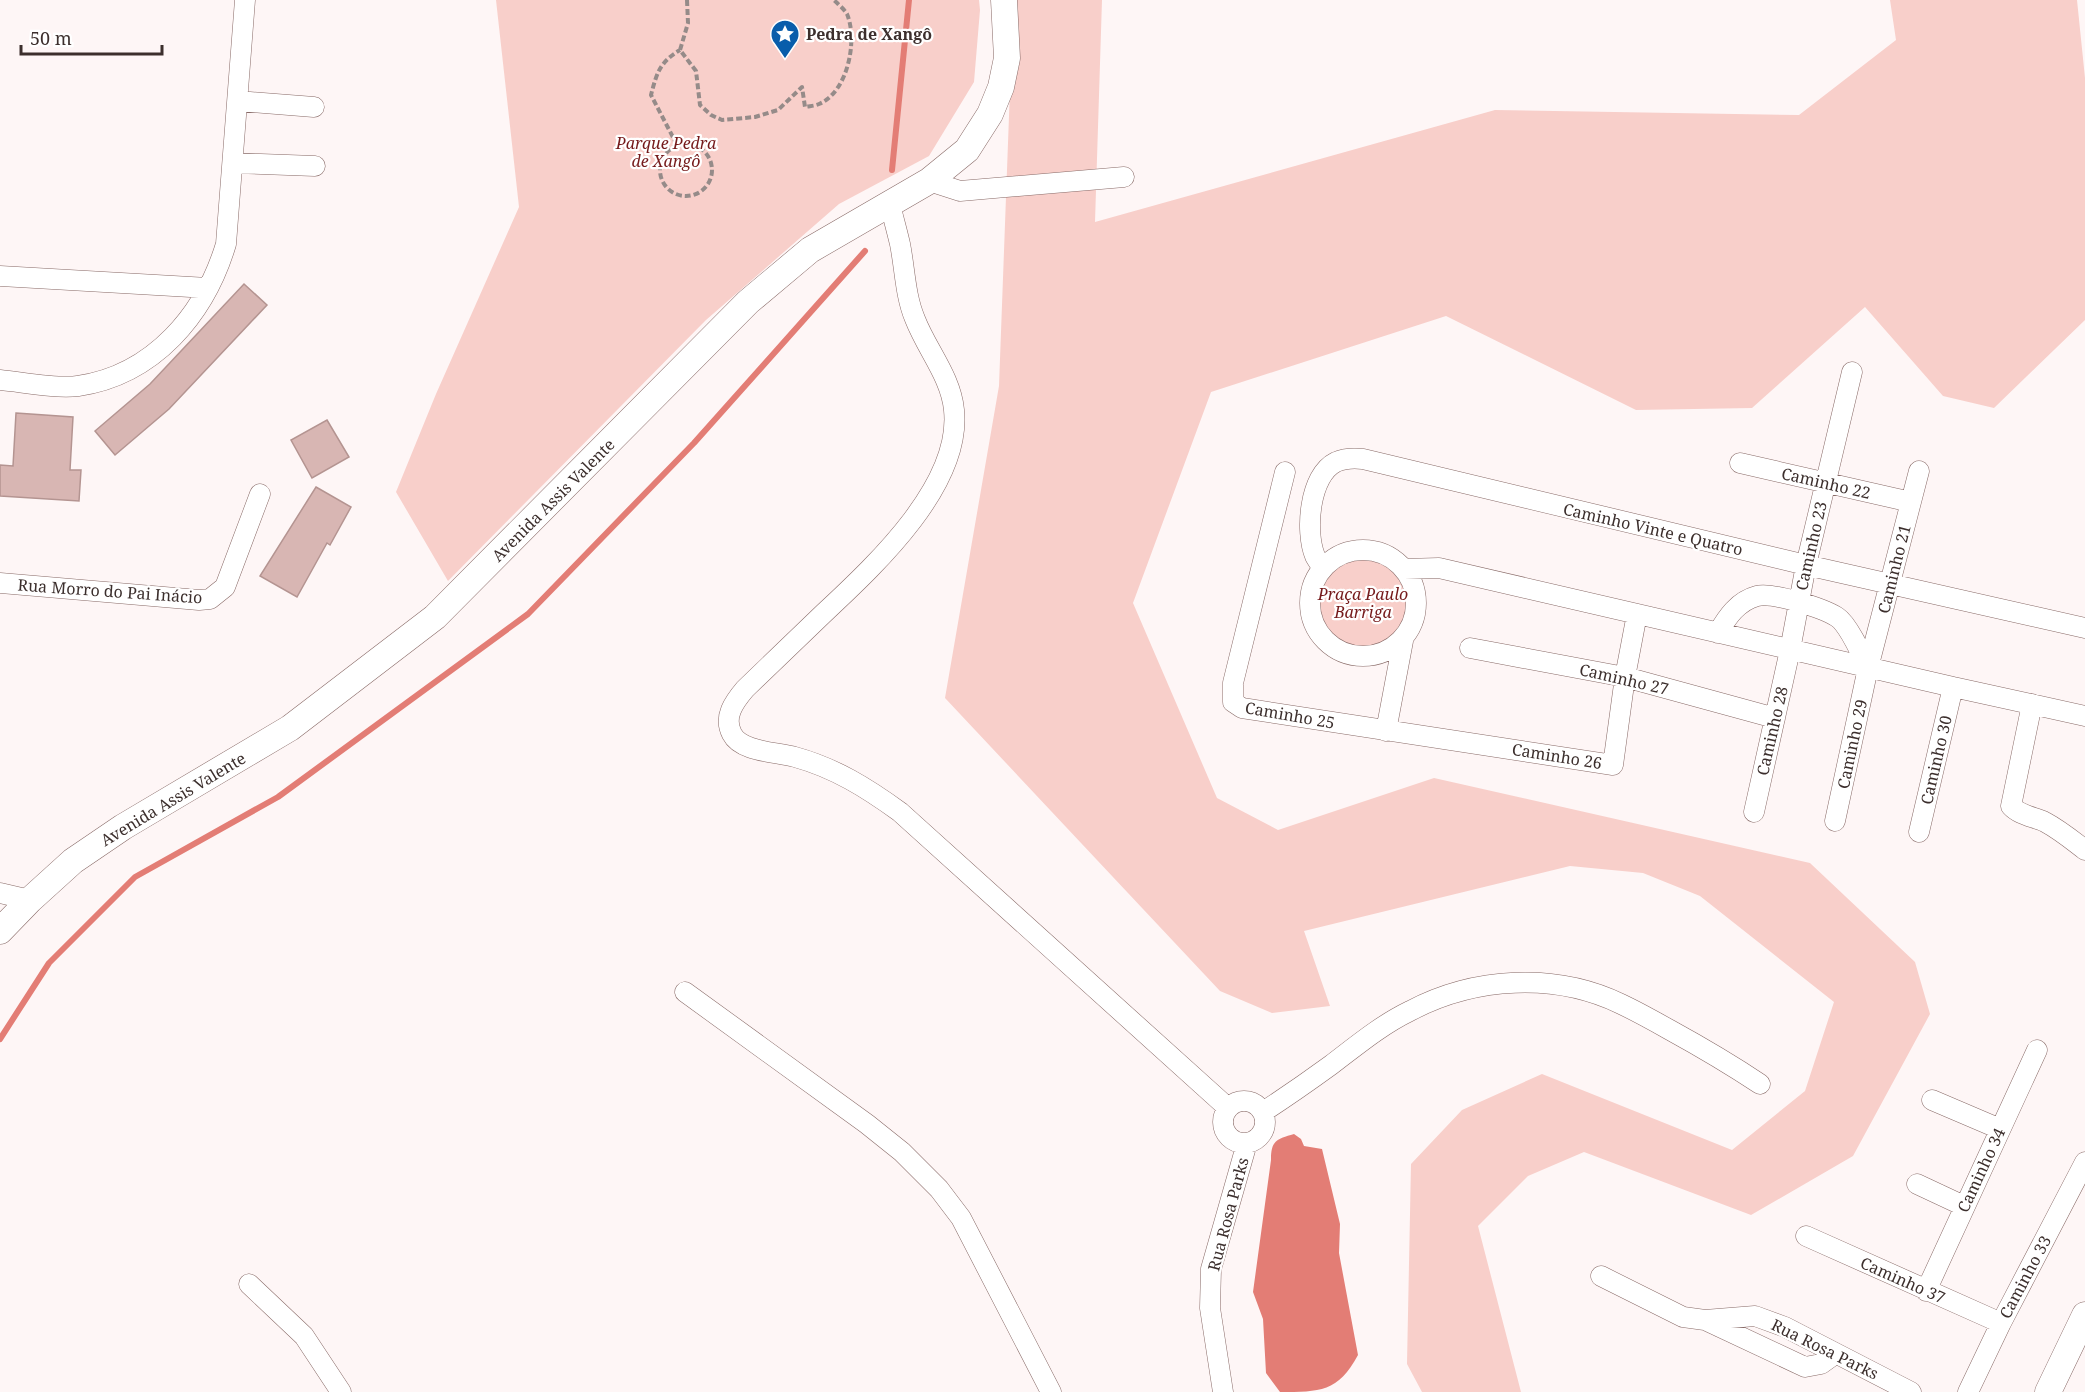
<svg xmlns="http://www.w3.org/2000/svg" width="2085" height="1392" viewBox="0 0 2085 1392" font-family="'Noto Serif',serif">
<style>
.green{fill:#f8cfca}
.water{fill:#e37d75}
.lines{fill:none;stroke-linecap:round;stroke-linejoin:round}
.stream{stroke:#e37d75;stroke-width:6}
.building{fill:#d8b6b3;stroke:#b49491;stroke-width:1.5}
.minor-casing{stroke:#886a67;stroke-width:21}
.major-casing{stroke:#886a67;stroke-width:27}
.path{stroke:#958b89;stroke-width:4;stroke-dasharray:6 3;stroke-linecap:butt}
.minor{stroke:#fff;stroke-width:20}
.major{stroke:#fff;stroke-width:26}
.labels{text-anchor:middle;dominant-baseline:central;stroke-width:4.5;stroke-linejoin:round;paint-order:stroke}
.poi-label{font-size:16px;font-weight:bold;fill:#3c2f2d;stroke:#fff;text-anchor:start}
.park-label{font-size:16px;font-style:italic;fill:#751a1b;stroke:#fff}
.street-label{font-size:16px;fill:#3c2f2d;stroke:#fff}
</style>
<rect width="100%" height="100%" fill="#fef6f6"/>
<path class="green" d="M496,0H979L980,10L974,82L929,156L839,204L706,320L448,581L396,492L436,394L519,207Z
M1008,0H1102L1095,222L1495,110L1799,115L1896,40L1890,0H2077L2085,78V320L1994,408L1943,396L1865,307L1752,408L1636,410L1446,316L1211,392L1133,603L1217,798L1278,830L1434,778L1810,863L1915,962L1930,1014L1853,1156L1751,1215L1584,1152L1528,1176L1478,1226L1521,1392H1422L1407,1364L1411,1164L1462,1110L1542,1074L1732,1150L1805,1091L1834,1002L1700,896L1643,873L1570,866L1304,931L1330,1006L1272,1013L1220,991L945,698L999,386L1011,62Z
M1320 603a43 43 0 1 1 86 0a43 43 0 1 1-86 0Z"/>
<path class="water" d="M1294,1134L1301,1139L1304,1146L1322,1149L1340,1224L1339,1253L1358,1355C1338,1392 1320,1392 1280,1392L1266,1373L1263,1319L1253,1292L1271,1160C1271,1141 1276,1139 1294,1134Z"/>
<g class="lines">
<path class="stream" d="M892,170L909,0
M0,1039L49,963L135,877L278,797L528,614L694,443L865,251"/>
</g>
<path class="building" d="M244,284L267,305L169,409L115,455L95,431L150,384Z
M16,413L73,417L70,470H81L79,501L0,496V465L13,466Z
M327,420L349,457L312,478L291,440Z
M316,487L351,507L330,545L327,543L297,597L260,576Z"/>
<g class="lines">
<g class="minor-casing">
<path id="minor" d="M238,101L314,107
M233,163L315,166
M929,181L960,191L1124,177
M890,204C893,217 897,231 900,244C905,269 905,295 915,319C927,350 951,377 954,410C962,486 873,567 823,614C797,639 771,664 745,689C734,702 723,717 732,734C741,752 777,752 795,757C835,768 867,788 900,812L1228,1108
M0,276L208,288
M0,380C22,382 57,389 78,386C154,375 205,314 226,244L245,0
M1740,463L1911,502
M1285,472L1233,683V702L1242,708L1613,765L1625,677L1637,614
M1310 603a53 53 0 1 1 106 0a53 53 0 1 1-106 0Z
M1323,568C1320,564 1317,560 1315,556C1305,532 1309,475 1336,462C1345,458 1353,458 1363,459L1806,565L2085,628
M1404,569L1439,568L1953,687L2085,716
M0,583L199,600L210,599L225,587L260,494
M1718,633C1727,617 1738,601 1757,596C1772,592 1823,608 1837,617C1848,624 1862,655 1868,668
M1470,648L1625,677L1775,718
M2032,704L2011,806C2019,815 2034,817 2045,822C2060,830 2072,840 2085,850
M1386,731L1403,641
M1754,812L1790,650L1806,565L1852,372
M1835,821L1868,668L1919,471
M1919,832L1953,687
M0,893L30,900
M685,992L867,1124L902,1152L939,1189L961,1218L1051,1392
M1932,1100L2000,1129
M1223 1122a21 21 0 1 1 42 0a21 21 0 1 1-42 0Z
M1263,1112C1286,1097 1309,1081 1331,1065C1356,1046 1381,1025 1410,1011C1474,977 1555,972 1621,1004C1638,1012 1654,1021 1670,1030C1701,1047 1730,1064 1760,1084
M1917,1184L1964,1206
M1806,1236L2001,1323
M1601,1276L1683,1317L1705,1320L1755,1316L1785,1327L1911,1392
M249,1284L304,1336L341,1392
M1926,1291L2037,1050
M1705,1320L1805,1367L1821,1364L1835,1354
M1223,1392L1210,1308L1211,1269L1247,1143
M1968,1392L2001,1323L2085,1162"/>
</g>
<g class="major-casing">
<path id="major" d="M0,931L30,900L73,861L123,827L290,728L435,617L748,302L810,250L929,181L967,150L990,114L1001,87L1007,58L1004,0
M2048,1392L2085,1315"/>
</g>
<path class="path" d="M687,0L688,23L680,50L696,71L700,105L711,115L722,120L755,117L778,110L802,87L805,107C809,106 815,106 819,104C848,92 858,40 847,14C844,9 838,4 834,0
M660 170a26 26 0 1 1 52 0a26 26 0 1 1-52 0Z
M677,145L651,95C657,72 660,62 680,50"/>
<use href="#minor" class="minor"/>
<use href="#major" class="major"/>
</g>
<defs>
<g id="sight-pin" transform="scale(1.5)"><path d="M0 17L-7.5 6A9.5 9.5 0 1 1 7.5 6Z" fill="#095dab" stroke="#fff"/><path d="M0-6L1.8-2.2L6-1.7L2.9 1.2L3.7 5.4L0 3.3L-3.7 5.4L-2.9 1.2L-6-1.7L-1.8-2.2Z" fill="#fff"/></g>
</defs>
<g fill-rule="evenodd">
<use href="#sight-pin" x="785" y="34"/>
</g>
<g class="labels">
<g class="poi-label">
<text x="806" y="34">Pedra de Xangô</text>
</g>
<g class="park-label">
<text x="666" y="143">Parque Pedra<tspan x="666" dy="18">de Xangô</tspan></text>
<text x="1363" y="594">Praça Paulo<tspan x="1363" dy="18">Barriga</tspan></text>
</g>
<g class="street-label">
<text transform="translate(1826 483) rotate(13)">Caminho 22</text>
<text transform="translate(553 500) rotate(-45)">Avenida Assis Valente</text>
<text transform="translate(1653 529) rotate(13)">Caminho Vinte e Quatro</text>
<text transform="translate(1811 546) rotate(-77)">Caminho 23</text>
<text transform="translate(1894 569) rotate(-76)">Caminho 21</text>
<text transform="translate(110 591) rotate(4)">Rua Morro do Pai Inácio</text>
<text transform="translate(1624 679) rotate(13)">Caminho 27</text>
<text transform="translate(1290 715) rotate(10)">Caminho 25</text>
<text transform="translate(1772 731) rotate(-77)">Caminho 28</text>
<text transform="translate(1852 744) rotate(-78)">Caminho 29</text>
<text transform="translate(1557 756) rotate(9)">Caminho 26</text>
<text transform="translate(1936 760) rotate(-77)">Caminho 30</text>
<text transform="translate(173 799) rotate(-31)">Avenida Assis Valente</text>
<text transform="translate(1981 1170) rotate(-65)">Caminho 34</text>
<text transform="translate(1228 1214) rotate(-75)">Rua Rosa Parks</text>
<text transform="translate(2025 1277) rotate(-62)">Caminho 33</text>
<text transform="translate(1903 1280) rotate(24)">Caminho 37</text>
<text transform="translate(1825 1349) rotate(26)">Rua Rosa Parks</text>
</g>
</g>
<path d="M21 45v9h141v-9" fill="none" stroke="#3c2f2d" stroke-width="3"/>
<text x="30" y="45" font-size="18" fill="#3c2f2d" stroke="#ffffff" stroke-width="4.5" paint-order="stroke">50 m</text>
</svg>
